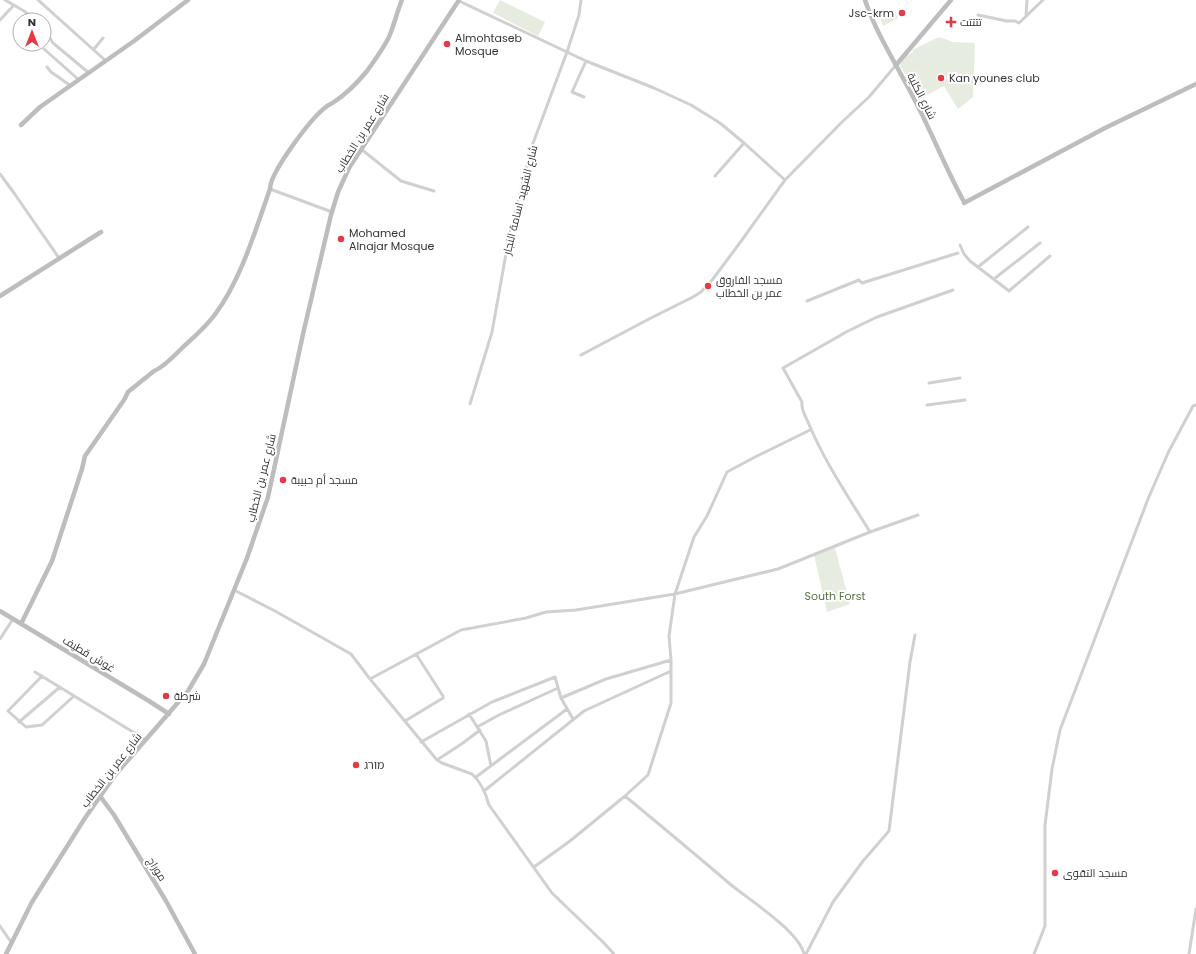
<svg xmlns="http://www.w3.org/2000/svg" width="1196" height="954" viewBox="0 0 1196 954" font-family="Poppins,Cairo,'Noto Sans Hebrew',sans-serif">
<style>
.green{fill:#e6ecdf}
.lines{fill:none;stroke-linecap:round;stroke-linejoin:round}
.street{stroke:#d0d0d0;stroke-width:3}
.secondary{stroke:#bdbdbd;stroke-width:4.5}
.poi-dot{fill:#e63946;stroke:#fff;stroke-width:1.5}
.labels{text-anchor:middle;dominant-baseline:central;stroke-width:4;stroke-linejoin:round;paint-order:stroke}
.poi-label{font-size:11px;fill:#333;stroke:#fff;text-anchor:start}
.street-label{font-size:11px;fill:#333;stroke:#fff}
.park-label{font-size:11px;fill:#56703f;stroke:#fff}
</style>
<rect width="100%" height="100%" fill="#fff"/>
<path class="green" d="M500,0L545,22L538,36L493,13Z
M891,9L894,10L898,18L883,26L878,13Z
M939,37L953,42L975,43L973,97L958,109L944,86L920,99L899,64L902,58L913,52L912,50Z
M835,548L850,604L827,612L814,555Z"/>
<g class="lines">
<path class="street" d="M5,0L24,11L35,20
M38,0L106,61
M459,1L586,61L654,88L691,105L720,123L744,143L785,180
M978,15L1007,21H1015L1019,23L1043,0
M1026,15L1027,0
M0,20L14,5
M44,29L53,43L89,73
M18,44L20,41
M44,49L79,80
M94,49L103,38
M47,67L51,72L71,86
M584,97L572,92L586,61
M361,149L401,181L434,191
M0,174L14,193L59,258
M715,176L744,143
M270,189L332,212
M960,245L964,254L970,261L1009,291L1050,256
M978,267L1028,227
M994,279L1040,243
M807,301L859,280L862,283L958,253
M581,355L649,319L693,297L701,292L713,279L739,244L785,180L843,121L869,97L896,65
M929,383L960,378
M470,404L492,332L509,237L532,146L567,52L579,15L581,0
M927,405L965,400
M870,532C848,496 824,461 808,422C805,415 801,410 802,402L783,368L848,331L877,317L953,290
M234,590L275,611L351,654L370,679L437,760L442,763L472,774C481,782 486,794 489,805L552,893L604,943L614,954
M0,639L13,619
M35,672L146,740
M42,676L8,711L26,727L42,725L74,696
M370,679L461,630L526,618L546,612L576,610L675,594L720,583L778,569L870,532L918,515
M561,698L606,679L671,660
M469,714L486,741L491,766
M405,721L443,698V696L416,654
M19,722L60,687
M477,727L499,715L558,688
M421,742L492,702L555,677L561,698L573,719
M437,760L463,743L480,730
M476,777L567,709
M484,791L584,711L671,671
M625,796C660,825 695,854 730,884C748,899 799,931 804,954
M534,867L570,841L625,796L648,775L671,703V660L669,636L675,594L694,537L707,516L727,472L757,456L810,430
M0,926L11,942
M806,954L833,902L863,861L889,831L910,662L915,635
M1034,954L1045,926V825L1052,769L1060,730L1148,499L1168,453L1193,406L1196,405
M1189,954L1196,909"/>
<path class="secondary" d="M865,0C876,33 895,62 911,93C930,128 944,165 963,200
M896,65L951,0
M21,125L40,107L134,41L188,0
M964,203L1105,128L1196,84
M0,296L101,232
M0,611L149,701L169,714
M21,624L52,561L82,469L85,456L124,400L128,392L154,371C164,367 174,356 182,348C194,337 207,326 216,313C242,277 255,231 270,189C270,172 312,117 326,107C328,105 331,104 334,102C346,94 358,82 367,71C375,60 383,49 389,37C394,25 397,12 402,0
M100,796L114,815L166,901L195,954
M6,954L32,902L85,818L116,774L188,691L204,664L247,558L268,497L303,334L331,215L338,192L349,168L459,0"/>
</g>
<g class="poi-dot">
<circle cx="902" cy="13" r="4"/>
<path d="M949 16h4v4h4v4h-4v4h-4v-4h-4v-4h4z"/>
<circle cx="447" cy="44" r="4"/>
<circle cx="941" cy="78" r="4"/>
<circle cx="341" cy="239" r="4"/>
<circle cx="708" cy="286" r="4"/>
<circle cx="283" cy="480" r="4"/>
<circle cx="166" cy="696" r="4"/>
<circle cx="356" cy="765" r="4"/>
<circle cx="1055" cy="873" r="4"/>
</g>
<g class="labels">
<g class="poi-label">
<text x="894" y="13" text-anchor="end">Jsc-krm</text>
<text x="960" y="22">تتتتت</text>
<text x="455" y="38">Almohtaseb<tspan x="455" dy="13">Mosque</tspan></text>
<text x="949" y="78">Kan younes club</text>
<text x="349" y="233">Mohamed<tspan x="349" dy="13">Alnajar Mosque</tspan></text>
<text x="716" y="280">مسجد الفاروق<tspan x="716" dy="13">عمر بن الخطاب</tspan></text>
<text x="291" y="480">مسجد أم حبيبة</text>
<text x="174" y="696">شرطة</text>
<text x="364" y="765">מורג</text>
<text x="1063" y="873">مسجد التقوى</text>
</g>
<g class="street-label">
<text transform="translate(922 96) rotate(63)">شارع الكلية</text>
<text transform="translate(362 133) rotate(-58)">شارع عمر بن الخطاب</text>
<text transform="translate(520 200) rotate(-76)">شارع الشهيد اسامة النجار</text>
<text transform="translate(261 478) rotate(-76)">شارع عمر بن الخطاب</text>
<text transform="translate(89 654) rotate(31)">غوش قطيف</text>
<text transform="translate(111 770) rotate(-52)">شارع عمر بن الخطاب</text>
<text transform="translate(157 869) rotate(58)">موراج</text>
</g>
<g class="park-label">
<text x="835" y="596">South Forst</text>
</g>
</g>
<g transform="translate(32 32)"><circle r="19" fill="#ffffff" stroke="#adadad"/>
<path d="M0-3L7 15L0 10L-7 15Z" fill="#e63946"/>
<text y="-6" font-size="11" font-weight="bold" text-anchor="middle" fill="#333333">N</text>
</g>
</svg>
